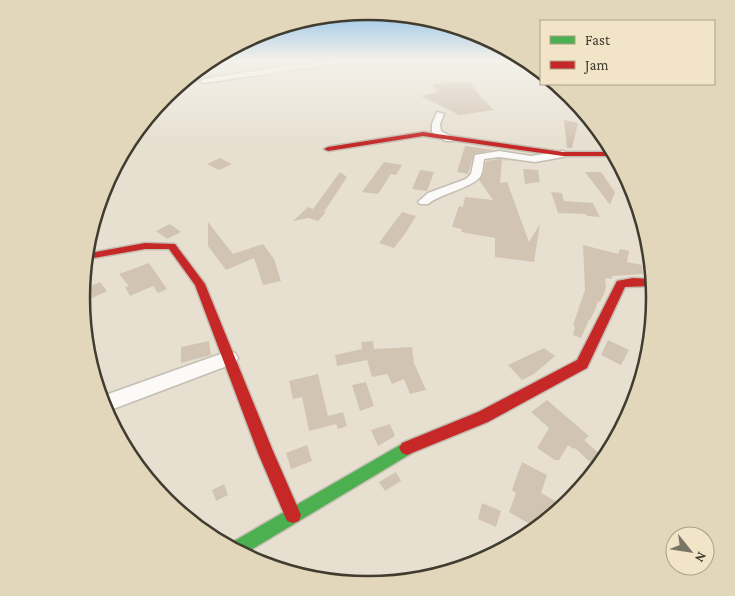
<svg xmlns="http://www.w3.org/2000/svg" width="735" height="596" viewBox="0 0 735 596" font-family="'Crimson Pro',serif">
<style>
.building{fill:#d2c4b3}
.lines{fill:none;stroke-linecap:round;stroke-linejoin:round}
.street-casing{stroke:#c4beb2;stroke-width:3}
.fast-casing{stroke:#c4beb2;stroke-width:3}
.jam-casing{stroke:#c4beb2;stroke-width:3}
.street{fill:#fbfaf8;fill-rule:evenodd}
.fast{fill:#4caf50;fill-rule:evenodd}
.jam{fill:#c62828;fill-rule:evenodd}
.rim{fill:none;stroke:#413c30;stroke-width:2.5}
</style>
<rect width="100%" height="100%" fill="#e7e0d1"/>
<path class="building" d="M470,82L480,96L494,110L459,115L421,96L438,92L432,84Z
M564,120L578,123L572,148H567Z
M465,146L494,150L474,154L468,174L457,172Z
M220,158L232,164L219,170L207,164Z
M499,159L518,161L502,160L500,183L507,182L529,242L540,224L534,262L495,257V238L461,232L462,229L452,227L459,206L463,207L465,197L493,200L479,180L483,174L486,161Z
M384,162L402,165L396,175L391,174L378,194L362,192Z
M523,169L538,170L540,182L525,184Z
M420,170L434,172L427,191L412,189Z
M340,172L347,177L324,212H326L318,221L308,218L293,221L308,207L313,209Z
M585,172H601L615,192L610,205Z
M551,192L562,193L564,201L593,203L600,217L587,216L586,214L558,213Z
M402,212L416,216L405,234L394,248L379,243Z
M208,222L233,254L263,244L274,259L281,281L263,285L254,258L226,270L208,246Z
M170,224L181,232L167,239L156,231Z
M583,245L618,254L620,249L629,251L627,262L642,265L643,274L612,276V279L605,278L606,287L604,294L600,302L598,301L595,310L590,320H589L581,338L573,335L575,326L573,325L585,290Z
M149,263L167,289L158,293L153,286L130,296L125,287L129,286L119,274Z
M100,282L107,291L88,300L82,290Z
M608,340L629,350L621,365L601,355Z
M209,341L211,355L181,363V347Z
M373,341L374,349L412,347L414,363L426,390L410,394L404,379L392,384L387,374L372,377L367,360L337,366L335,355L362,349L361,342Z
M544,348L555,356L534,374L522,380L508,365Z
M318,374L328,416L343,412L347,426L338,429L336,424L309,431L302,397L293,399L289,381Z
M366,382L374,406L360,411L352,385Z
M547,400L589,436L584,440L601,455L594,466L575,448L573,449L568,445L559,460H555L537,448L549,428L531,412Z
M390,424L395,436L378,446L371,430Z
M307,445L312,461L291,469L286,453Z
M522,462L547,475L541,493L559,503L557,509L533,526L509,512L516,493L512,490Z
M396,472L401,481L385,491L379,482Z
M224,484L228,495L216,501L212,490Z
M482,503L501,511L496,527L478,519Z"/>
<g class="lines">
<g class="street-casing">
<path id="street" d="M334,61H354L204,83L200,81L204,79L284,66Z
M437,112L444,114L440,124L441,131L452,137V141H446L432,132V124Z
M499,151L531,156L563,151L568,154L563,157L535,162L499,157L484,159C483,164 483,171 481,175C476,187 441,193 428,204H420L418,202L428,193L466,179L471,174L475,155Z
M229,351L235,353L238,358L235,363L105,412L100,397Z"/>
</g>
<g class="fast-casing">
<path id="fast" d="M407,441L412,443L415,448L412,453L244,554L229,544Z"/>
</g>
<g class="jam-casing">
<path id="jam" d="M423,132L563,152H608L611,156H563L423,136L328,151L324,149L328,147Z
M145,243L175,244L205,284L273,451L301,515L299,521L293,523L287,521L258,453L195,285L169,249H145L88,259L90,253Z
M633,278L650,279L652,286L625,287L587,368L488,422L407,455L402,453L399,448L402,443L478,412L577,360L617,281Z"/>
</g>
<use href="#street" class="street"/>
<use href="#fast" class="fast"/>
<use href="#jam" class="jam"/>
</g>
<linearGradient id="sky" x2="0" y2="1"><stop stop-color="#89bee8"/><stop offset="0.42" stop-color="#f4f1ea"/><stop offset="1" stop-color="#f4f1ea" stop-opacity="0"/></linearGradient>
<rect width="735" height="144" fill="url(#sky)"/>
<path d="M0 0H735V596H0ZM90 298a278 278 0 1 1 556 0a278 278 0 1 1-556 0Z" fill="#e3d7bb" fill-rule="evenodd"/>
<path class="rim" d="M90 298a278 278 0 1 1 556 0a278 278 0 1 1-556 0Z"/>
<rect x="540" y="20" width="175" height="65" fill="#f1e4c7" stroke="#aba18b"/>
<rect x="550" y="36" width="25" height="8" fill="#4caf50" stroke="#aba18b"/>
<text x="585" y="45" font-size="15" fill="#413c30">Fast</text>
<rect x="550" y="61" width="25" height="8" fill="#c62828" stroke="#aba18b"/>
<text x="585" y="70" font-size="15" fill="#413c30">Jam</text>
<g transform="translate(690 551) rotate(120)"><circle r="24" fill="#f1e4c7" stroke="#aba18b"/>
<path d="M0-4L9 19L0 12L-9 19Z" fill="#7b7568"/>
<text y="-8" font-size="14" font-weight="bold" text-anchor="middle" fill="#413c30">N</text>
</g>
</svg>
